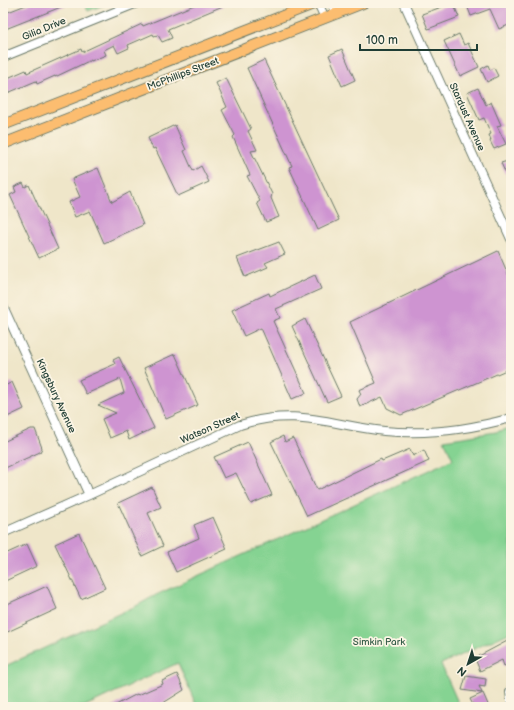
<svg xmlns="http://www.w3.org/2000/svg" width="514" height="710" viewBox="0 0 514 710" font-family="'Balsamiq Sans',sans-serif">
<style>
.green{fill:#85d392;stroke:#528863}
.building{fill:#ce94d1}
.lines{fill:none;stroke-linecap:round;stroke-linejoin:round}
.minor-casing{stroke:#687868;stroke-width:10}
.major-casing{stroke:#687868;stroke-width:12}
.minor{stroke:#fff;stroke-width:8}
.major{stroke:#fcbd6f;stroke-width:10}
.labels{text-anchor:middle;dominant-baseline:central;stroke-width:3.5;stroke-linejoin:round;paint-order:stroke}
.street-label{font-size:10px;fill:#1f3d34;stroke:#fcf5e5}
.park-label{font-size:10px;fill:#335b47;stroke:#fcf5e5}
</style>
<rect width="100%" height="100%" fill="#fcf5e5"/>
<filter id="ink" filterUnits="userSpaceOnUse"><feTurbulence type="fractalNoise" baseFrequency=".025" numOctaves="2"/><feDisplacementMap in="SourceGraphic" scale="8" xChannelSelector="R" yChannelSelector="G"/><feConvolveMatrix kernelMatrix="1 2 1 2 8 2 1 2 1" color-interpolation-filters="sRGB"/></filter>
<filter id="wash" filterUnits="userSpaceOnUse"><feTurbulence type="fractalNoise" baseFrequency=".012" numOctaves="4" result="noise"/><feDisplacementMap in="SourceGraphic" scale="16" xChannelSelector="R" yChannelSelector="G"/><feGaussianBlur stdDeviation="0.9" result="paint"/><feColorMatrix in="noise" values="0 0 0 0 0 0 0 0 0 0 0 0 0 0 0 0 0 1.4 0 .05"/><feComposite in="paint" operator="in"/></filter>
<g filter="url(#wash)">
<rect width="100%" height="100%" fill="#efe6c9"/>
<path class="green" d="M84,3H109L88,11Z
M511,428V632L441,664L460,707H197L178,663L83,707H3V667L136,606L156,595L453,459L444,440L496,432Z"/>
<g id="blocks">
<path class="building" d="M31,3H71L3,30V14Z
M199,3H230L168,29L172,38L162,42L158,35L154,36L153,34L128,45L129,48L118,53L114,45L104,50L106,55L91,61V60L55,77V76L37,84L36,81L3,95V80L26,70L27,73L81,49L82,52L142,24L143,26Z
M453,3L459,17L428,29L422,14Z
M466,3H505L511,15V24L499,29L490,9L471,16Z
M459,34L464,45L468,43L479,67L460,76L444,41Z
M342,49L355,80L342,86L329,55Z
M264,60L339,220L318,230L289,167L292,166L247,68Z
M488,65L490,70L494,68L498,76L487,82L481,69Z
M226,78L251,129L248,131L257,150L251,151L272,194L271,198L279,217L266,222L257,203L260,201L247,176L250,175L233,137L235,135L222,110L227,107L216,83Z
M478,88L486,105L491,102L501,125L497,126L506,144L494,149L490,141L491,140L489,135L491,134L484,118L479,120L467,93Z
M175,125L186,150L184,151L193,171L201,166L209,182L178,196L155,148L153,149L148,138Z
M511,160V185L501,163Z
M98,168L112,202L130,192L143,225L104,243L90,211L75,217L69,202L80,197L72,179Z
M23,183L25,187L29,185L58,249L39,258L10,195L16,192L14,187Z
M279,242L285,254L265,263L268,267L245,277L237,258Z
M498,251L511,281V368L401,415L387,408L382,397L360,407L357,399L361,394L359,390L376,383L350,322Z
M315,275L321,289L276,309L280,318L273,321L306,393L292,399L261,328L244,336L232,310L269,293L270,296Z
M305,319L341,396L327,402L292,326Z
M175,354L198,405L166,419L144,368Z
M119,357L154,428L129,440L126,431L110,438L102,419L116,413L98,405L124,393L120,379L86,394L79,380L115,364L113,360Z
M12,382L24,409L3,419V387Z
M31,429H35L42,448L40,452L3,469V442Z
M283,436L285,442L293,438L317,490L381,459L382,461L410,449L413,456L424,450L429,461L307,516L271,442Z
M248,442L272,495L251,504L236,473L224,478L214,457Z
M152,487L161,507L148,513L163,546L142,556L118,503Z
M213,517L227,549L176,572L167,552L199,538L194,525Z
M79,533L105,588L81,599L55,544Z
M27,544L37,566L3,582V555Z
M47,586L57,609L3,634V606Z
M511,639V663L504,666L502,660L480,671L476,661L480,659L479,656Z
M177,674L184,690L160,705L161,707H112L137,694L138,695L163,684L162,681Z
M466,676L486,679L485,687L479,686L482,693L462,690Z
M483,693L489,707H474L470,699Z"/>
</g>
</g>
<g filter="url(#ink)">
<use href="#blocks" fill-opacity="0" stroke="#687868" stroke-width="1"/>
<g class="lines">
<g class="minor-casing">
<path id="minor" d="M318,3L325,18
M332,3L337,14
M404,3L511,239
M3,57L137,3
M3,306L89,495
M3,533L89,495L240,425C296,407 330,425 384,431C425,435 471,429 511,418
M511,689L510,692L511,700"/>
</g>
<g class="major-casing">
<path id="major" d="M3,125L316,3
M3,144L363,3"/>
</g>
<use href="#minor" class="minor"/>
<use href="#major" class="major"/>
</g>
</g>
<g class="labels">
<g class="street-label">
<text transform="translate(44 29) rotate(-22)">Gilia Drive</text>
<text transform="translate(183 74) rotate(-21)">McPhillips Street</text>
<text transform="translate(467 117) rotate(66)">Stardust Avenue</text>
<text transform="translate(56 396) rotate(65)">Kingsbury Avenue</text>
<text transform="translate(210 428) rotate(-24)">Watson Street</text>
</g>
<g class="park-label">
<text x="379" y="642">Simkin Park</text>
</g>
</g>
<rect width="514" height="710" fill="none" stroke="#fcf5e5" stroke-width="16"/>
<g transform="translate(468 664) rotate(219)" stroke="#fcf5e5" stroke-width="3" paint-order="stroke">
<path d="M0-3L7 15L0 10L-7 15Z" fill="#1f3d34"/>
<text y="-6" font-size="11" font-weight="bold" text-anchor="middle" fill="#1f3d34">N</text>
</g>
<path d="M360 44v6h117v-6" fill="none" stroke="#1f3d34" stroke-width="2"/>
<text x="366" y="44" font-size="12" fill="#1f3d34" stroke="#fcf5e5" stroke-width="3" paint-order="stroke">100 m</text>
</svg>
